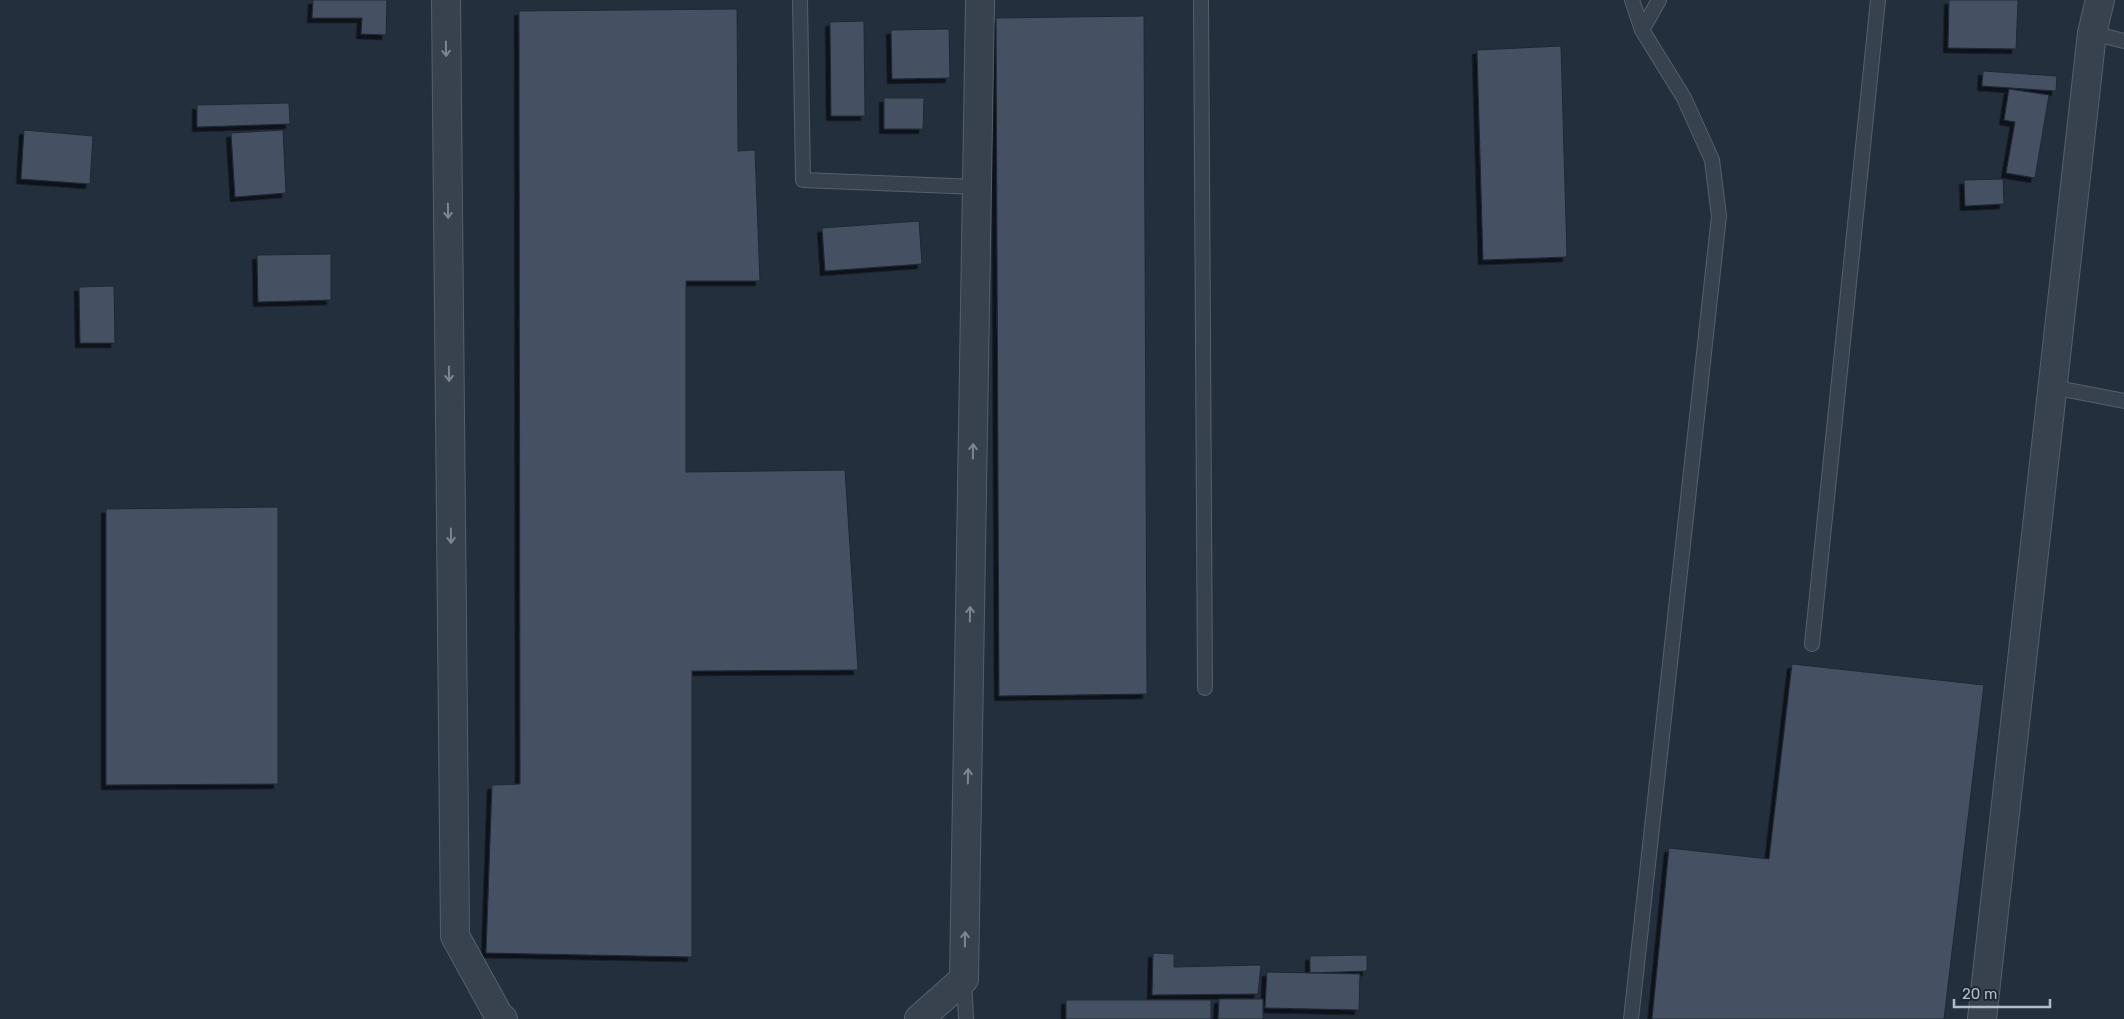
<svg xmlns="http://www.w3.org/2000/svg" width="2124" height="1019" viewBox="0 0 2124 1019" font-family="Rubik,sans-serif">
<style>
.building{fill:#455162;stroke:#1f2835;filter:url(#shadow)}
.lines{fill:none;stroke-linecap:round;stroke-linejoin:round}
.service-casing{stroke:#565f6c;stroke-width:16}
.minor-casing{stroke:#565f6c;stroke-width:30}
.service{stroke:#38414e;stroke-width:14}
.minor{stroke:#38414e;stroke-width:28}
.oneway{stroke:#7c8592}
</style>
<defs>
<filter id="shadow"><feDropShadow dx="-4.5" dy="4.5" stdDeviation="0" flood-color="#0009"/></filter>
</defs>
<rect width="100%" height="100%" fill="#242f3e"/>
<path class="building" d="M313,0H387L386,35L361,34L362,18H312Z
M1949,0H2018L2016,49L1948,48Z
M737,9L738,151L755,150L760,281H686V472L845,470L858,670L692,671V957L486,953L492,785L520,784L519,11Z
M1144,16L1147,694L999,696L996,18Z
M864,21L865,116H831L830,22Z
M949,29L950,78L892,79L891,30Z
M1561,46L1567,257L1483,260L1477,50Z
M1983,71L2057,76L2056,91L1982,86Z
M2009,89L2049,95L2035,178L2006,173L2015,122L2004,120Z
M884,98H924L923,129H884Z
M289,103L290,124L197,127V105Z
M24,130L93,136L90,184L21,179Z
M283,130L286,193L235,197L231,133Z
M2003,179L2004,204L1965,206L1964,180Z
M919,221L922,264L825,271L822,228Z
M331,254V300L258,302L257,255Z
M114,286L115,343H80L79,287Z
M278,507V784L106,785V509Z
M1792,664L1984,685L1944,1019H1652L1669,848L1769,859Z
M1153,953L1174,954V967L1261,965L1258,994L1152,995Z
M1367,955V971L1310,973V956Z
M1267,972L1360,974L1359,1010L1265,1008Z
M1219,999H1263V1019H1218Z
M1066,1000H1211V1019H1066Z"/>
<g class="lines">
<g class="service-casing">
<path id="service" d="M800,0L803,180L977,187
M1201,0L1205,688
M1642,30L1659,0
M2092,33L2124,41
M2052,387L2124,401
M1812,644L1878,0
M964,979L966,1019
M1631,1019L1719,216L1712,160L1684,98L1642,30L1632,0"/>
</g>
<g class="minor-casing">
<path id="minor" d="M446,0L455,936L499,1016L503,1019
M919,1019L964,979L980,0
M1982,1019L2092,33L2100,0"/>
</g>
<use href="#service" class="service"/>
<use href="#minor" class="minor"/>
</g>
<defs><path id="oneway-shaft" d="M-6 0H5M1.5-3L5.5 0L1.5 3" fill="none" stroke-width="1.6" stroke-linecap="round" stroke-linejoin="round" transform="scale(1.25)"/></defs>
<g class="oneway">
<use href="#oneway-shaft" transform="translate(446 49) rotate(89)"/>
<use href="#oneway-shaft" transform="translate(448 211) rotate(89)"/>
<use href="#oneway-shaft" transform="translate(449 374) rotate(89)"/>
<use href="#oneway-shaft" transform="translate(973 451) rotate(-89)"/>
<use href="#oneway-shaft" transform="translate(451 536) rotate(89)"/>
<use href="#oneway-shaft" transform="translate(970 614) rotate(-89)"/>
<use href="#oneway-shaft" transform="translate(968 776) rotate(-89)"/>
<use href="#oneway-shaft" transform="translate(965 939) rotate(-89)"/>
</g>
<path d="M1954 999v8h96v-8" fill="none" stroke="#b4bcc9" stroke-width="2.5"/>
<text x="1962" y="999" font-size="15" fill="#b4bcc9" stroke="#1d2633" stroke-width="4" paint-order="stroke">20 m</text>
</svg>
